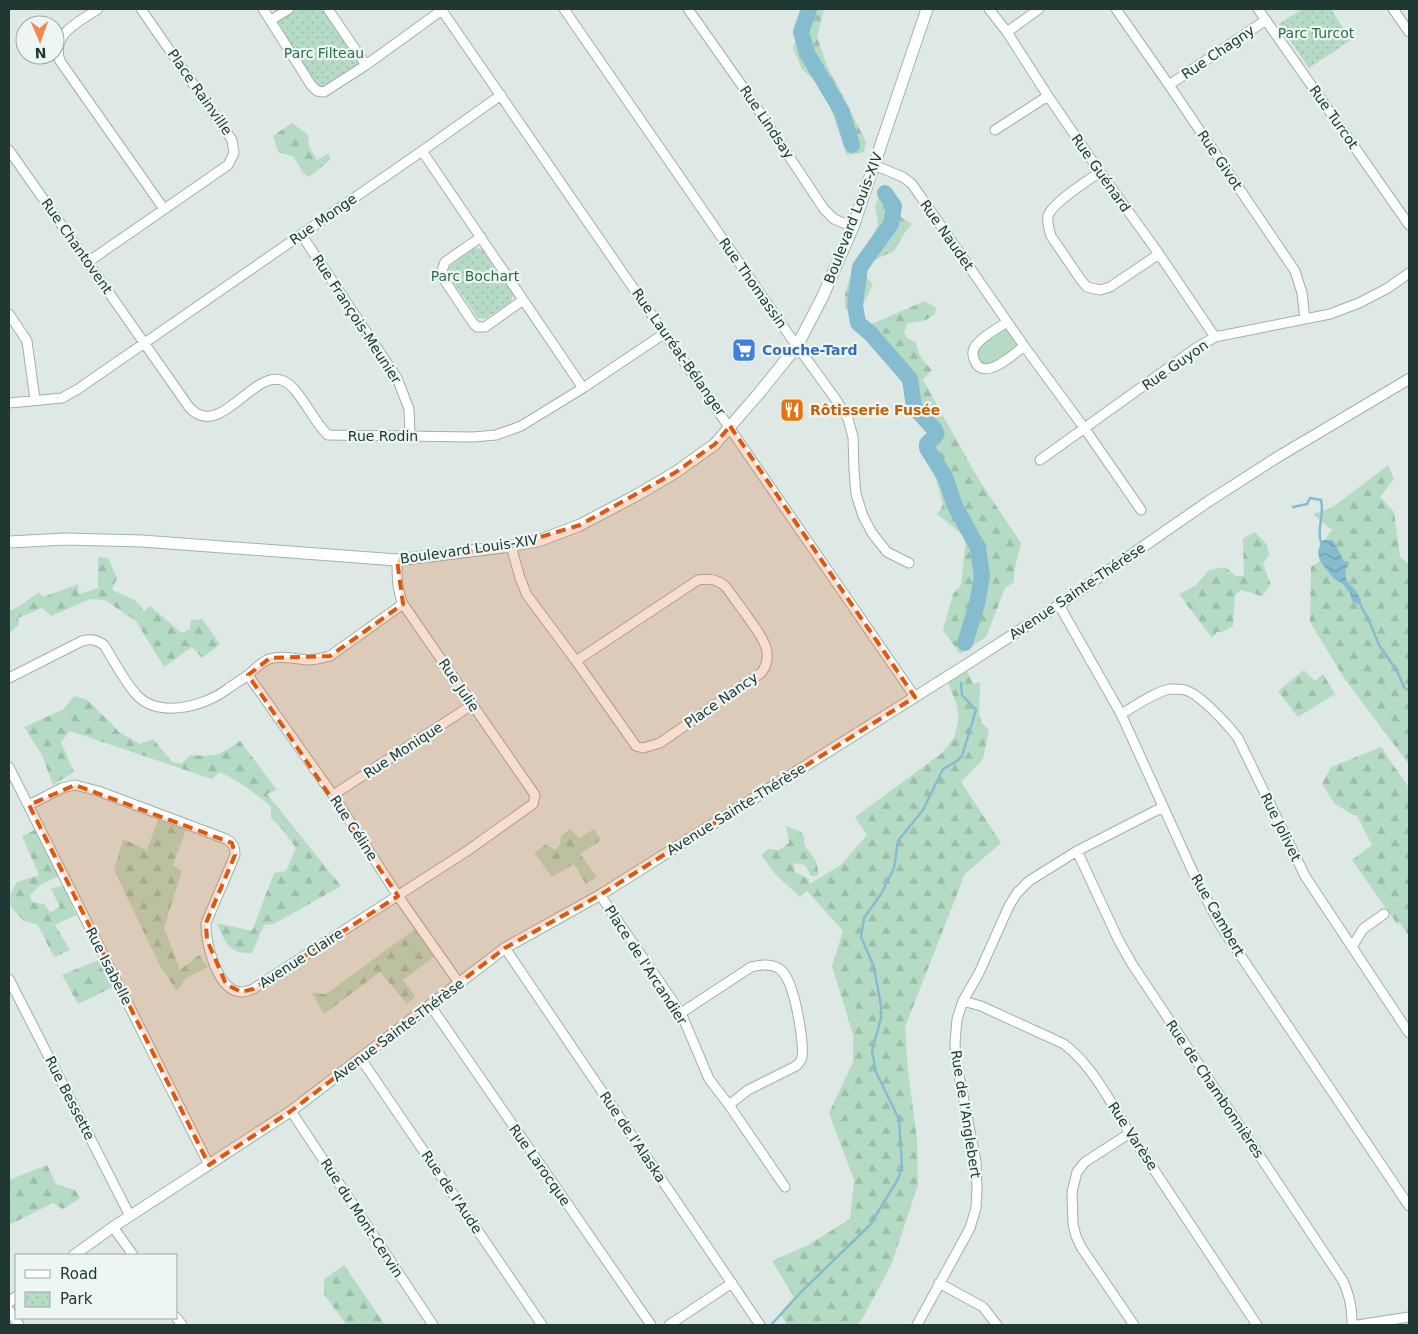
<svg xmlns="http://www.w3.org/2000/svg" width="1418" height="1334" viewBox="0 0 1418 1334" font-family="'DejaVu Sans',sans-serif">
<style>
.grass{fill:#b6dbc4}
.forest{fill:url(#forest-firs)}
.park{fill:url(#park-dots)}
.water{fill:url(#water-waves)}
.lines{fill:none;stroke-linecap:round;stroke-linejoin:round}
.stream{stroke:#85bccf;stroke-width:2.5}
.river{stroke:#85bccf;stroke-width:16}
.minor-casing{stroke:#a1b0ac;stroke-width:11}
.tertiary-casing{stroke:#a1b0ac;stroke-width:12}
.secondary-casing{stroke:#9db5ae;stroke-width:13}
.minor{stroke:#fff;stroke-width:9}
.tertiary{stroke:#fff;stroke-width:10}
.secondary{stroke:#fff;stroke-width:11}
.marked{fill:#de570e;fill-opacity:0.2;stroke:#de570e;stroke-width:4;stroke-dasharray:10 6;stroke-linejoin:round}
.labels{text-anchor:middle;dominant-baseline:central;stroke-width:4.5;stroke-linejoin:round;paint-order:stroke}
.park-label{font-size:14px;fill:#2b6e4b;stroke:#eef6f3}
.street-label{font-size:14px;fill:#203834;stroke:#eef6f3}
.shop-label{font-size:14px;font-weight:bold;fill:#366cbe;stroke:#eef6f3;text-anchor:start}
.food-label{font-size:14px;font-weight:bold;fill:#c56008;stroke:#eef6f3;text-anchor:start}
</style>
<defs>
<pattern id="forest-firs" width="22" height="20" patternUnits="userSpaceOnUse" patternTransform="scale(1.25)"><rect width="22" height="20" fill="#b6dbc4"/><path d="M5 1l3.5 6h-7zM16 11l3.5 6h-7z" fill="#9cbda9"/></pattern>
<pattern id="park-dots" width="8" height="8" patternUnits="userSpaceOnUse" patternTransform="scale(1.25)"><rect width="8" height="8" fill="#b6dbc4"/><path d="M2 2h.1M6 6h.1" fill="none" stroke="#9cbda9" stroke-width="1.8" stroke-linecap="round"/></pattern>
<pattern id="water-waves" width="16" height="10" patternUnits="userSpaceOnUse" patternTransform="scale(1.25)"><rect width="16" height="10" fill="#85bccf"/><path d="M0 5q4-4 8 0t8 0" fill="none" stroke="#6c9aa9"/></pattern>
</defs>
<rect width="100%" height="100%" fill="#dee9e5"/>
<path class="grass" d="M1007,322L1024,346L990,369L975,362V346Z"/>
<path class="forest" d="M802,9H824L817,37L827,66L842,94L866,142L864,152L847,155L824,89L802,69L793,48L796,40Z
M292,123L308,135L309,146L317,160L329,153L330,160L309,177L303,173L294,157L278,152L273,136Z
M885,187L894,194L901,217L912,224L903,235L894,251L874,260L863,253L878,225L875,205Z
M854,262C862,269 867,277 873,285L856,318L845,308V294Z
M925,301L936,308L935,314C924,323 920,320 907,324L904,333L907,338L916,342C918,355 923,361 932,370L923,380L979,480L1021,543L1014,572V582L1005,588L986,637L960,654L943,630L953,594L961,585L966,538L937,514L943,505L937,482L926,450L928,427L910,409L901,377L870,333L869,325Z
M1388,465L1394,479L1380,497L1394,512L1400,557L1409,564V763H1408L1344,678L1310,622L1311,567L1320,561L1318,552L1321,542L1324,540L1332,530L1313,514L1333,507Z
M1255,532L1267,545L1269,555L1263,564L1271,585L1262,596L1241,590L1235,595L1233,626L1222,632H1217L1212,638L1179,594L1196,585L1209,570L1225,567L1236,576H1244L1243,538Z
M98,557L108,558L117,578L112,590L135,600L144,611L150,606L182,633L190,629L191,620L202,619L220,644L202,658L192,647L164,667L136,621L105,600L90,599L51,616L42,608L18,618L19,625L9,633V611L20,606L39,592L43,597L78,584L79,594L98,588Z
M1304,670L1315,681L1323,674L1335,694L1298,717L1278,691Z
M967,671L973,684L980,682L979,710L981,722L989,730L983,759L961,782L1001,843L965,874L905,1027L908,1071L917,1139L918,1185L892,1263L863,1318L857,1325H787L780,1313L794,1297L772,1261L808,1245L850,1219L854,1180L829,1113L853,1062V1035L832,966L843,931L807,891L800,897L776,875L761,855L768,849L779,850L789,843L786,826L799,831L804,835C803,850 809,849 815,860C818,865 818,870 818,876H811L805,865L793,863L795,872L809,879V884L841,865L867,835L855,817L942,753L954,738L959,718L956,703L948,682Z
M74,696L87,700L110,722L119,732L140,744L153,739L172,762L181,764L190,755C217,757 218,756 240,741L277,790L267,794L341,886L274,924L264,925L252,953C228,954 225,942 217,923L252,931L274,873L286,871L296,848L282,829L271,818V807C255,793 239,781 220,772L212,779L70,731L61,742L74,772L53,785L42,755L24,727L64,709Z
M1381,747L1409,788V936L1400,923L1397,924L1352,860L1372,845L1357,816L1351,814L1334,803L1322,784L1331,767Z
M158,820L186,830L173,865L182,871L164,928L180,970L199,955L208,967L186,978L177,991L160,966L114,870L123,839L147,850Z
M570,829L579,838L594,829L601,840L580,854L597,877L586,884L574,864L552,877L534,853L546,844L555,850L560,845L561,836Z
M35,830L59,876L40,885L30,895L32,902L44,904L50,912L60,907L51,889L63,885L76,915L55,925L70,950L54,957L38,925L24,921L11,907L10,895L17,882L39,875L22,836Z
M415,929L434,957L403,980L415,996L407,1004L380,972L324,1014L312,993L326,994Z
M101,959L113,987L78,1004L62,975Z
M47,1165L56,1184L75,1190L80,1198L63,1209L53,1203L9,1225V1180Z
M344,1265L385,1325H346L324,1294V1279Z"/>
<path class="park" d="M289,9H328L366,65L317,91L271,20Z
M1302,9H1331L1351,40L1309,68L1279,24Z
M474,248L482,249L513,295L511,302L485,319L478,318L447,273L450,266Z"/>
<path class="water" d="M1324,540H1333L1344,561L1349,562L1348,566L1346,569C1343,585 1355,585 1360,598C1361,600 1361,603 1361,606L1352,601L1350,593L1342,583L1334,579L1320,561L1318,552L1321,542Z"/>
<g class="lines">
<path class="stream" d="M1293,507L1307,504L1310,498L1321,500C1325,516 1316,529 1321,542
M1361,606L1371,625L1379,645L1397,671L1404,687L1409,691
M772,1324L801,1292L870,1225L898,1179L902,1167L899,1119L876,1072L872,1051L881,1018V1006L874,967L861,937L864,918L881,894L894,868L898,841L923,810L943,769L957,761L962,756L976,710L962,695L961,683"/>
<path class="river" d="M809,9L801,32L807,53L842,112L852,145
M885,193L894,206L891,224L860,267L855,305L858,323L870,333L910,379L914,407L935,430L936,435L927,444V448L945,477L955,506L978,548L982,576L977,604L965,643"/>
<g class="minor-casing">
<path id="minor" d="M98,9C79,22 51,33 60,61L164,209
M263,9L311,85L317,91L324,92L366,65L442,10
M328,9L366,65
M441,9L915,697
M564,9L789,335L837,401L848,419L853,437L854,470L856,494L863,516L872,533L887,552L909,563
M688,9L743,87L824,209L834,219L853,227
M989,9L1007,32L1048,96L1100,172L1159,254L1215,337
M1116,9L1169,85L1295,271L1302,293L1305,319
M1258,9L1409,225
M1393,9L1409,32
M271,20L289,9
M1007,32L1039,9
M1169,85L1266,20
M995,130L1048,96
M9,150L189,407C219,441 251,372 281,380C298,384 313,422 328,435L473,437L496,435L521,426L583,388L665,333
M422,151L583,388
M874,165L903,177L912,184L1024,346L1085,429L1141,510
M1100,172C1087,181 1052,203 1048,216C1047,223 1049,230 1051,236L1081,280L1087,287L1100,290L1110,287L1159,254
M301,234L397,378L409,409L410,436
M481,237L445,262L442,271L443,278L473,323L477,327H485L523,300
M88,262L228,165L234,153L232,140L141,9
M9,314L27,341L35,400
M1007,322C997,329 984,335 976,345C973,349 972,354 974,359C982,384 1014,354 1024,346
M9,403L62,398L78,389L422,151L501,95
M1040,460L1196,348L1215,337L1330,314L1359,303L1388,288L1409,273
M511,546L520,578L527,595L576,661L636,746L643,748L660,743L761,673C777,653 759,633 747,616C740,606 733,597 726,587C717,579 709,578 698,580L576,661
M1059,605L1121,714L1197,881L1220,925L1409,1206
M248,675L333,795L398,896L459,983
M9,678L82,641C91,639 96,639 104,645C114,661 123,679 135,693C156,719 203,707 226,690C233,685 241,680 248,675C255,669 261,662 269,659C282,655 295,659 307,660C315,660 322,658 330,656L403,604
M1121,714C1136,706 1152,693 1170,689C1173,689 1182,689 1185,690C1200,694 1228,725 1238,738L1305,876L1409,1033
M9,767L209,1165
M333,795L472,705
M29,805L62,788L75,785L98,791L226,839C233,843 235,847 235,855L206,923C205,942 217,992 242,992C245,992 250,990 253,989L467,851L533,804L535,795L403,604C397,590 397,576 397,560
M1077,851L1118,939L1132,964L1343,1281C1350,1297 1352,1308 1352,1325
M600,895L681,1013L709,1079L729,1105L785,1187
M1352,947L1363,929L1384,914
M505,948L760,1325
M9,979L130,1216
M963,1001L981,1006L1064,1044C1094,1067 1111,1104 1131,1135C1173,1198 1215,1262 1257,1325
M430,1005L651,1325
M681,1013L751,967C759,965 770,963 778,968C785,972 790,983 792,991C796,1002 806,1050 801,1060C801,1061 797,1065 796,1066L748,1090L729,1105
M361,1059L542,1325
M291,1111L433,1325
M1130,1133L1085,1162L1077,1172L1072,1192L1073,1224L1076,1236L1081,1247L1134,1325
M113,1227L133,1255
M939,1283L983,1307L997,1325
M9,1310L19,1325
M176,1317L182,1325
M669,1325L732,1283
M917,1325L970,1228L976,1208L977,1189L976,1162L956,1060L955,1043L957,1019L963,1001L979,973L1009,906L1017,893L1029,881L1077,851L1163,807
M1358,1325L1409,1317"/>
</g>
<g class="tertiary-casing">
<path id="tertiary" d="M74,1255L113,1227L291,1111L505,948L600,895L961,668L1059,605L1206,503L1276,458L1409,379
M9,1302L16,1297"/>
</g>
<g class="secondary-casing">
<path id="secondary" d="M9,542L66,539L142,541L397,560L511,546L541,540L580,525L637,495L676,472L715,444L760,392L797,346L822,298L853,227L927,9"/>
</g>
<use href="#minor" class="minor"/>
<use href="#tertiary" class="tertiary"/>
<use href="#secondary" class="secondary"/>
</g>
<path class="marked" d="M730,426L915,697L600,895L505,948L291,1111L209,1165L29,805L75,785L232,843L235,855L206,923L207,940L226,984L241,992L253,989L398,896L248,675L270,658L330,656L403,604L397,560L511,546L580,525L676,472L715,444Z"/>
<defs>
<g id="supermarket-square" transform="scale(1.25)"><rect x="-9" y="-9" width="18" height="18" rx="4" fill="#3f7fe0" stroke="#eef6f3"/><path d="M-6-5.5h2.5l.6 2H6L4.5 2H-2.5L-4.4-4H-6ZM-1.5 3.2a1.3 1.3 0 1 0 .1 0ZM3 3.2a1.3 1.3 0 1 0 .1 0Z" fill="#fff"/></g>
<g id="restaurant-square" transform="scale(1.25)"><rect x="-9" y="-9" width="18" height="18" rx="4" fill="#e8710a" stroke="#eef6f3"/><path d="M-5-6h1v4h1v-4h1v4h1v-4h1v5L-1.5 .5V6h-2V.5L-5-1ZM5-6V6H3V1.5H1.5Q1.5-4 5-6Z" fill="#fff"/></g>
</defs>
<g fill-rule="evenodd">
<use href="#supermarket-square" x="744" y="350"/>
<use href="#restaurant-square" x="792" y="410"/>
</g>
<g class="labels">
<g class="park-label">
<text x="1316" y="33">Parc Turcot</text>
<text x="324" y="53">Parc Filteau</text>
<text x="475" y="276">Parc Bochart</text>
</g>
<g class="street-label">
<text transform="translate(1218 52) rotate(-34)">Rue Chagny</text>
<text transform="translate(200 92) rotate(55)">Place Rainville</text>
<text transform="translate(1334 117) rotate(55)">Rue Turcot</text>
<text transform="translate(767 122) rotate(56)">Rue Lindsay</text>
<text transform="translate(1220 160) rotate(56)">Rue Givot</text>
<text transform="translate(1101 173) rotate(55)">Rue Guénard</text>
<text transform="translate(853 218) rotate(-69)">Boulevard Louis-XIV</text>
<text transform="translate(323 219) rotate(-35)">Rue Monge</text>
<text transform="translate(947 235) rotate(55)">Rue Naudet</text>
<text transform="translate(77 246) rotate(55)">Rue Chantovent</text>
<text transform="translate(753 283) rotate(55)">Rue Thomassin</text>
<text transform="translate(357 319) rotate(57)">Rue François-Meunier</text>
<text transform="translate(679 352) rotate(55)">Rue Lauréat-Bélanger</text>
<text transform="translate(1175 365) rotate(-35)">Rue Guyon</text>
<text x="383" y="436">Rue Rodin</text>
<text transform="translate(469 549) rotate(-8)">Boulevard Louis-XIV</text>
<text transform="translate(1077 591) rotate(-34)">Avenue Sainte-Thérèse</text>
<text transform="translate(459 685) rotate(56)">Rue Julie</text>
<text transform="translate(721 700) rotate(-35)">Place Nancy</text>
<text transform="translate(403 750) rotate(-33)">Rue Monique</text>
<text transform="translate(736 809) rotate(-32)">Avenue Sainte-Thérèse</text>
<text transform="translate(1281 827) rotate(64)">Rue Jolivet</text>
<text transform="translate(354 828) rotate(57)">Rue Céline</text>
<text transform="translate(1218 915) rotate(60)">Rue Cambert</text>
<text transform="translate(301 958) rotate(-33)">Avenue Claire</text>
<text transform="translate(646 965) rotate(57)">Place de l'Arcandier</text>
<text transform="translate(109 966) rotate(63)">Rue Isabelle</text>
<text transform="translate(398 1030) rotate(-37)">Avenue Sainte-Thérèse</text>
<text transform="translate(1215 1089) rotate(56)">Rue de Chambonnières</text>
<text transform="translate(70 1098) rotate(63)">Rue Bessette</text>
<text transform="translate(966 1114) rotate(81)">Rue de l'Anglebert</text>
<text transform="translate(1133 1136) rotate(57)">Rue Varèse</text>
<text transform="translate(633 1137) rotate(56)">Rue de l'Alaska</text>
<text transform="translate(540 1165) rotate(55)">Rue Larocque</text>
<text transform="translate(452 1192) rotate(56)">Rue de l'Aude</text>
<text transform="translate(362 1218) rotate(57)">Rue du Mont-Cervin</text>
</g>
<g class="shop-label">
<text x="762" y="350">Couche-Tard</text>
</g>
<g class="food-label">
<text x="810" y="410">Rôtisserie Fusée</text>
</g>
</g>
<rect width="1418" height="1334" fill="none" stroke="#203834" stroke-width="20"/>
<rect x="15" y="1254" width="162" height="65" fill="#eef6f3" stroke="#9caaa7"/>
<rect x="25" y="1270" width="25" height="8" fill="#ffffff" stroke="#9caaa7"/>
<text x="60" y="1279" font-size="15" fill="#203834">Road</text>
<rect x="25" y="1292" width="25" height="15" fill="url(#park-dots)" stroke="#9caaa7"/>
<text x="60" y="1304" font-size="15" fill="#203834">Park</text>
<g transform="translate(40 40) rotate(178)"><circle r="24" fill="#eef6f3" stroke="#9caaa7"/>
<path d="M0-4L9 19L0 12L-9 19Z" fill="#f08a55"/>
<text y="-8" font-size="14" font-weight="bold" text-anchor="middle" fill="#203834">N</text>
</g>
</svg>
